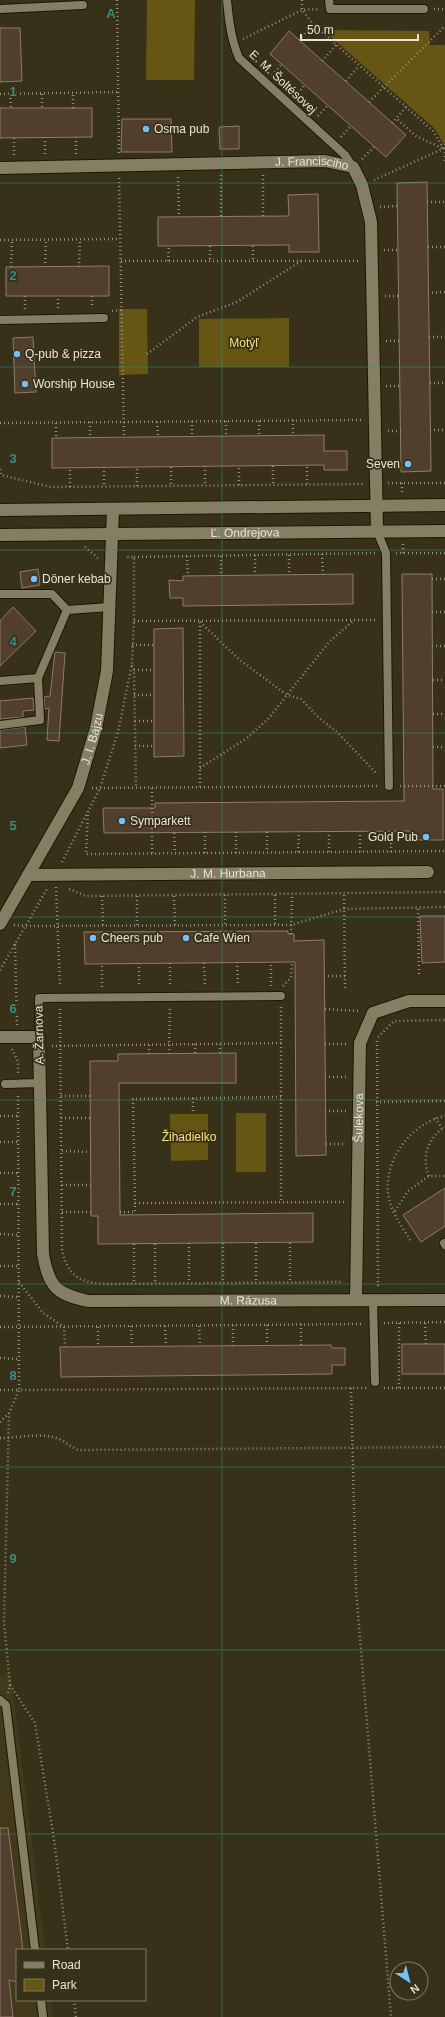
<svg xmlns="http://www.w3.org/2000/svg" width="445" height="2017" viewBox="0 0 445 2017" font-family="Arial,sans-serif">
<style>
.built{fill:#41391a}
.green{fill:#655613}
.building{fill:#523e2d;stroke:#917b69}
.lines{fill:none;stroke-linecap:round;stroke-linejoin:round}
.lane-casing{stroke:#1e1802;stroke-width:10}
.street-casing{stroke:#1e1802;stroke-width:14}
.path{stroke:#938e7c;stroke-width:2.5;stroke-dasharray:1 3;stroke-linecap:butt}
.lane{stroke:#857e64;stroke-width:8}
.street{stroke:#857e64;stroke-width:12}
.grid{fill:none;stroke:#3a8c83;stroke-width:1;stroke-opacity:0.55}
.poi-dot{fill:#74c0f6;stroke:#373119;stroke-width:1.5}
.labels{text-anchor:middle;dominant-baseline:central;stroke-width:3.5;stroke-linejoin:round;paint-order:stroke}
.street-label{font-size:12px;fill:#e8e4d6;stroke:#373119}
.poi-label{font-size:12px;fill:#e8e4d6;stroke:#373119;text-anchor:start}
.park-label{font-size:12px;fill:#fae281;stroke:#373119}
.grid-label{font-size:13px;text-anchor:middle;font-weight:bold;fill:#3a8c83;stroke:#373119;stroke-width:3.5;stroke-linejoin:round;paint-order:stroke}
</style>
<rect width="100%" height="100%" fill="#373119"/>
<path class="built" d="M11,1674L45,1950H17V2000H51L53,2017H0V1675Z"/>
<path class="green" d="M147,0H195L194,80H146Z
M323,30L429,31L430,45H445V146L435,129Z
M119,309H147L148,374L119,375Z
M289,318V367H199V319Z
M236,1113H266V1172H236Z
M170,1114H208V1160L171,1161Z"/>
<path class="building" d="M0,28H20L22,81L0,82Z
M289,31L406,135L386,157L270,54Z
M0,108H92V137L0,138Z
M122,119H171L172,152H121Z
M239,126V149H220L219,127Z
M427,182L431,471L401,472L397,183Z
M318,194L319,252H289V245L158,246V217L289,216L288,195Z
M109,266V296H6V267Z
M33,337L36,392L15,393L13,338Z
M324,435V451H347V470H324V465L52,468V438Z
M38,569L40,585L22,588L20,572Z
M353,574V604L183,606V598H170L169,580L183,581V576Z
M402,574H432L433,789H443V840H410V831L104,833L103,808H155V803L404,801Z
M13,607L36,631L0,666V621Z
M183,628L184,756L154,757V629Z
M55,652L65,653L59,741L47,740L49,708L45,709L44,697L50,696Z
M33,698L34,710L23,711V717L0,719V701Z
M25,727L27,745L0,748V730Z
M420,916H445V962L422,963Z
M288,931V934H294V941L324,940L326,1155L296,1156L295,962L85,964L84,932Z
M236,1053V1083H119L120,1215L313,1213V1242L98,1244V1216H91L90,1061H118V1054Z
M445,1188V1226L421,1242L403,1215Z
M402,1344H445V1374H402Z
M331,1345L332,1348H345V1365H332V1374L61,1377L60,1347Z
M0,1828H8L23,1950H17V1982L9,1980L13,2017H0Z"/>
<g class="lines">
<g class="lane-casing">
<path id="lane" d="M227,0C229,21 231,39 239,58L345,155L353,167
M329,0L330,9H424
M0,9L83,5
M0,320L104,318
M377,531L386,553L389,786
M0,594H52L67,610L110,607
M0,681L38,678L67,610
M0,725L40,720L38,678
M39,1037V998L281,996
M5,1084L40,1083
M444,1243L445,1245
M373,1300L375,1382
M0,1700L6,1705L35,1950
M41,2000L43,2017"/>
</g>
<g class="street-casing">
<g id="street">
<path id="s1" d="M0,168L325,161L353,167L362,185L371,222L377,531"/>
<path d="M0,510L445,505"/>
<path id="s2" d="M0,535L445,531"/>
<path id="s3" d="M28,875L428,872"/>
<path id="s4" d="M0,924L78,788L96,728L107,671L113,509"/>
<path id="s5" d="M0,1037H39L43,1254C49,1287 56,1294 88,1301L445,1300"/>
<path id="s6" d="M356,1300L360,1043L373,1013L409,1001H445"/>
</g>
</g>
<path class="path" d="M117,0L119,153
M302,0V10L313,24L433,131L444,149L416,136L396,118
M434,9H445
M243,39L302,10L319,9
M299,40L313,24
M322,61L336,45
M272,75L282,64
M346,81L359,66
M0,94L118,92
M10,94L11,108
M42,94V108
M295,96L305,85
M369,102L445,26
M73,108V93
M318,116L328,105
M392,123L406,107
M45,137V155
M341,137L351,126
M14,138V155
M445,144V162
M76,154V137
M362,159L374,147
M221,175V217
M263,175V216
M178,177L179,217
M119,178L124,437
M374,180L445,148
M427,202H445
M380,207L397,206
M0,240L120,239
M210,246V261
M253,246V261
M428,247H445
M384,250H398
M121,261H358
M168,261L169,246
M11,267L12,240
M45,267L46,240
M79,267L80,240
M428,293L445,292
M25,296V309
M92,296V308
M385,296H399
M58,308V296
M112,311L121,310
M429,337H445
M386,341H399
M147,354L197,317L237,302L301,261
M430,383H445
M386,386H400
M293,420V436
M192,421V437
M226,421V436
M259,421V436
M90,422V438
M157,422L158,437
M0,423L363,420
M56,423V438
M430,430H445
M388,431H401
M205,466V485
M273,466V485
M104,467V486
M171,467V486
M0,469L1,475L51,487L363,484
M388,483H445
M402,483V493
M307,484V465
M239,485V466
M137,486V467
M70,487V468
M403,544V553
M85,547L98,558
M396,553H445
M322,554L323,575
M255,555V575
M289,555V575
M187,556L188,576
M221,556V576
M134,557L375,553
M432,579H445
M432,612H445
M134,621L376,620
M200,622L240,660L287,695L301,699L319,718L337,732L377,774
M200,622V787
M132,645H154
M432,646H445
M132,665L134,670L136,788
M134,670H154
M433,680H445
M134,695H154
M433,714H445
M135,721H154
M135,746H154
M433,747H445
M200,768L247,738L268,719L329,642L353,621
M400,786H445
M92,788L379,786
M152,788V853
M88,811L86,854L445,851
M329,831V852
M360,831V852
M391,831V852
M205,832V853
M236,832V853
M267,832V852
M174,833L175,853
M298,852L299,832
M62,862L100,788L118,732L132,664L134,621V557H125
M56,887L60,986
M69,889L86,896L445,892
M225,895V925
M275,895V925
M344,895L345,991
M102,896L103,926
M137,896V926
M174,896L175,926
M418,909L419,975
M14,925L25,926L291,925L344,909L445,907
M291,934L292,895
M15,944L17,1025
M237,962L238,986
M139,963V987
M170,963V986
M204,963L205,986
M0,970L47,889
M324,976H345
M271,986V962
M283,986L291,978L292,962
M102,987V963
M281,1007V1202
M60,1009L62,1250C68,1275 78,1282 103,1284L341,1282
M325,1009L360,1011
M378,1037L394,1021L445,1020
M377,1041L378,1285L380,1287
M325,1044H346
M52,1046L281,1043
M12,1049L18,1062V1073
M195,1053V1044
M220,1053V1044
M149,1054V1045
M169,1054L170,1007
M325,1077H346
M61,1096H90
M281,1097L133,1099L135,1203L345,1202
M193,1098V1114
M376,1102L445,1101
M325,1111H346
M0,1116H18
M61,1118H90
M435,1118L442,1128
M0,1142H18
M326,1144H345
M62,1151L91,1152
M0,1173H18
M429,1176C421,1158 428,1137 445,1127
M62,1185H91
M0,1204H18
M395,1211L408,1191L429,1176H445
M62,1212H91
M120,1212H135V1203
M0,1234L18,1235
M410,1240C403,1228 392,1213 389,1199C381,1163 410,1123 445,1116
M189,1243V1283
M223,1243V1283
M256,1243V1282
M290,1243V1282
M134,1244V1283
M155,1244V1283
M0,1266H18
M19,1282L43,1313L64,1327L65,1347
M0,1296L19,1297
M384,1323L445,1322
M425,1323L426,1344
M301,1324V1345
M233,1325V1346
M267,1325V1345
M131,1326L132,1346
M165,1326L166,1346
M199,1326L200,1346
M0,1327L363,1324
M98,1327V1347
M0,1358L19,1359
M351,1388L356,1589L391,2017
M384,1388H445
M399,1388V1323
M0,1390H19L18,1094
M0,1422L9,1413L19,1390L367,1388
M0,1438C18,1438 43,1432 59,1439C66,1442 71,1447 78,1450L445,1447
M10,1685L35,1723L54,1839L68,1950
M8,1693L10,1685L4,1622L9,1413
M74,2000L76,2017"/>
<use href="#lane" class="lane"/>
<use href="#street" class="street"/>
</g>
<path class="grid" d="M222,0V2017M0,183H445M0,367H445M0,550H445M0,733H445M0,917H445M0,1100H445M0,1284H445M0,1467H445M0,1650H445M0,1834H445"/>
<g class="poi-dot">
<circle cx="146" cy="129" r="4"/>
<circle cx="17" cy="354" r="4"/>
<circle cx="25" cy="384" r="4"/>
<circle cx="408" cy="464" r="4"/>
<circle cx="34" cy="579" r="4"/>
<circle cx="122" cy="821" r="4"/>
<circle cx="426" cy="837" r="4"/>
<circle cx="93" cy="938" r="4"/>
<circle cx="186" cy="938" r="4"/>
</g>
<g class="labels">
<g class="street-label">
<text transform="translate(283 82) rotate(43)">E. M. Šoltésovej</text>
<text stroke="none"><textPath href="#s1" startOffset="312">J. Francisciho</textPath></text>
<text stroke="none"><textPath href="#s2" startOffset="245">Ľ. Ondrejova</textPath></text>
<text stroke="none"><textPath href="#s4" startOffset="208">J. I. Bajzu</textPath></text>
<text stroke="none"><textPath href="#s3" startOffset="200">J. M. Hurbana</textPath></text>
<text transform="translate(39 1035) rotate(-91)">A. Žarnova</text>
<text stroke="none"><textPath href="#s6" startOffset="182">Šulekova</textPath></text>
<text stroke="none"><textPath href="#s5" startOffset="488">M. Rázusa</textPath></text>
</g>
<g class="poi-label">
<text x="154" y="129">Osma pub</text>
<text x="25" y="354">Q-pub &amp; pizza</text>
<text x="33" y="384">Worship House</text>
<text x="400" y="464" text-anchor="end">Seven</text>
<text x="42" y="579">Döner kebab</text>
<text x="130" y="821">Symparkett</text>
<text x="418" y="837" text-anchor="end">Gold Pub</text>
<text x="101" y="938">Cheers pub</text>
<text x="194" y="938">Cafe Wien</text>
</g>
<g class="park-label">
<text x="244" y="343">Motýľ</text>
<text x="189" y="1137">Žihadielko</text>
</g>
</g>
<g class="grid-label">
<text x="111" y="18">A</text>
<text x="13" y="96">1</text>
<text x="13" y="280">2</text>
<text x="13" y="463">3</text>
<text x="13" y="646">4</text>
<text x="13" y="830">5</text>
<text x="13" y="1013">6</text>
<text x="13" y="1196">7</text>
<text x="13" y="1380">8</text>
<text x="13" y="1563">9</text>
</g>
<rect x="16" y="1949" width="130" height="52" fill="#373119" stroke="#7e7965"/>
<rect x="24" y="1962" width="20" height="6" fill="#857e64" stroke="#7e7965"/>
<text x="52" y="1969" font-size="12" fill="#e8e4d6">Road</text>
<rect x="24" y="1979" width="20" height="12" fill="#655613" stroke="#7e7965"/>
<text x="52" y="1989" font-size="12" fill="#e8e4d6">Park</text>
<g transform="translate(409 1981) rotate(144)"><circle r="19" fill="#373119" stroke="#7e7965"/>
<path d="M0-3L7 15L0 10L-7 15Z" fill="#74c0f6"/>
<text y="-6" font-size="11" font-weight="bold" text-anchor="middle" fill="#e8e4d6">N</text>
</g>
<path d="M301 34v6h117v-6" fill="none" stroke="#e8e4d6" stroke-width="2"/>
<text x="307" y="34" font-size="12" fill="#e8e4d6" stroke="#373119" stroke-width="3" paint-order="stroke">50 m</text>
</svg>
